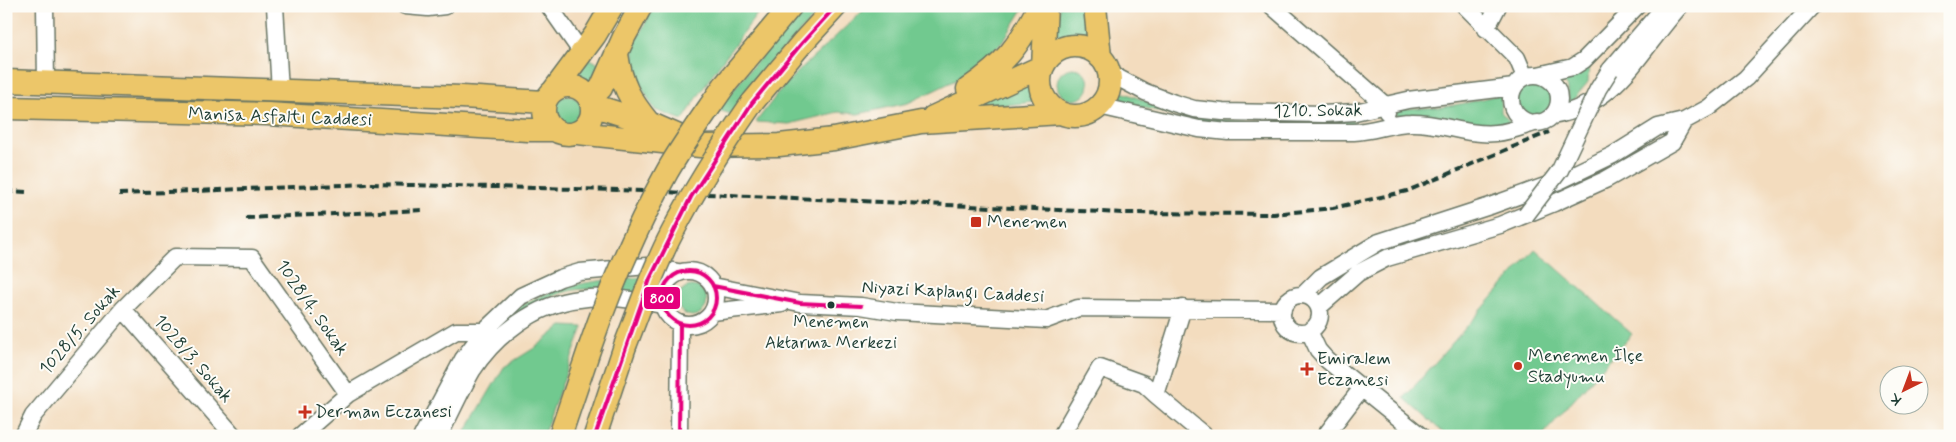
<svg xmlns="http://www.w3.org/2000/svg" width="1956" height="442" viewBox="0 0 1956 442" font-family="Mynerve,sans-serif">
<style>
.green{fill:#71c98f;stroke:#488362}
.lines{fill:none;stroke-linecap:round;stroke-linejoin:round}
.minor-casing{stroke:#697564;stroke-width:19}
.highway-casing{stroke:#697564;stroke-width:25}
.minor{stroke:#fff;stroke-width:16}
.highway{stroke:#ecc669;stroke-width:22}
.rail{stroke:#1f3d34;stroke-width:4;stroke-dasharray:8 4;stroke-linecap:butt}
.minor-bridge-casing{stroke:#697564;stroke-width:19;stroke-linecap:butt}
.highway-bridge-casing{stroke:#697564;stroke-width:25;stroke-linecap:butt}
.minor-bridge{stroke:#fff;stroke-width:16}
.highway-bridge{stroke:#ecc669;stroke-width:22}
.bus-1-casing{stroke:#fdfcf7;stroke-width:8}
.bus-1{stroke:#e5007d;stroke-width:4}
.poi-dot{fill:#c8321e;stroke:#fdfcf7;stroke-width:2}
.bus-dot{fill:#1f3d34;stroke:#fdfcf7;stroke-width:2}
.labels{text-anchor:middle;dominant-baseline:central;stroke-width:4;stroke-linejoin:round;paint-order:stroke}
.bus-label{font-size:17px;fill:#1f3d34;stroke:#fdfcf7}
.street-label{font-size:18px;fill:#1f3d34;stroke:#fdfcf7}
.poi-label{font-size:18px;fill:#1f3d34;stroke:#fdfcf7;text-anchor:start}
.line-badge{stroke:#fdfcf7;stroke-width:2}
.badge-label{font-size:14px;text-anchor:middle;font-weight:bold;fill:#fff}
</style>
<rect width="100%" height="100%" fill="#fdfcf7"/>
<filter id="ink" filterUnits="userSpaceOnUse"><feTurbulence type="fractalNoise" baseFrequency=".02" numOctaves="2"/><feDisplacementMap in="SourceGraphic" scale="10" xChannelSelector="R" yChannelSelector="G"/><feConvolveMatrix kernelMatrix="1 2 1 2 8 2 1 2 1" color-interpolation-filters="sRGB"/></filter>
<filter id="wash" filterUnits="userSpaceOnUse"><feTurbulence type="fractalNoise" baseFrequency=".0096" numOctaves="4" result="noise"/><feDisplacementMap in="SourceGraphic" scale="20" xChannelSelector="R" yChannelSelector="G"/><feGaussianBlur stdDeviation="1.12" result="paint"/><feColorMatrix in="noise" values="0 0 0 0 0 0 0 0 0 0 0 0 0 0 0 0 0 1.4 0 .05"/><feComposite in="paint" operator="in"/></filter>
<g filter="url(#wash)">
<rect width="100%" height="100%" fill="#f3dcbe"/>
<path class="green" d="M654,6H763L712,75L683,120L655,110L637,79L633,47Z
M808,6H824L774,60L731,114L718,110L751,68Z
M868,6H1025L1002,43L960,78L908,103L858,114L838,112L789,124L756,122L785,84Z
M1060,6H1084L1090,35H1056Z
M589,58L602,66L593,85L577,76Z
M1589,64L1588,82L1569,105L1568,89L1558,75Z
M1057 84a16 16 0 1 1 32 0a16 16 0 1 1-32 0Z
M1033,75V102L960,110Z
M1517 99a18 18 0 1 1 36 0a18 18 0 1 1-36 0Z
M1117,90L1172,111L1214,119L1274,123L1353,120L1354,125H1218L1114,101Z
M1501,94V112L1511,123L1465,124L1397,116L1396,109L1442,107L1466,103Z
M553 111a15 15 0 1 1 30 0a15 15 0 1 1-30 0Z
M1535,249L1632,334L1542,436H1447L1404,398Z
M654,277V297C631,293 608,289 585,289C543,290 503,327 472,351C486,338 505,317 520,307C560,281 609,279 654,277Z
M677 301a15 15 0 1 1 30 0a15 15 0 1 1-30 0Z
M562,326L583,327L543,436H463L504,367L536,347Z"/>
</g>
<g filter="url(#ink)">
<g class="lines">
<g class="minor-casing">
<path id="minor" d="M45,6L46,83
M275,6L280,91
M405,6L428,8L445,6
M549,6L582,53
M1272,6L1386,106L1387,112
M1465,6L1517,58L1525,77
M1486,29L1498,6
M1610,70L1665,6
M1109,73L1145,92L1174,103L1194,109L1223,112L1323,114L1355,112L1408,100L1514,87
M1538,75L1573,67L1584,60L1637,6
M1511 99a24 24 0 1 1 48 0a24 24 0 1 1-48 0Z
M1099,106L1199,129L1228,132H1354C1374,131 1392,123 1411,123C1440,122 1467,136 1496,133C1510,132 1524,126 1537,122
M1552,116C1619,104 1639,51 1680,6
M662 298a27 27 0 1 1 54 0a27 27 0 1 1-54 0Z
M713,286L800,303L861,306L897,312L1046,320L1078,308L1283,310
M1303,295L1321,277L1379,242L1490,206L1559,181L1613,155L1658,127L1684,121L1708,108L1746,78L1812,6
M1282 314a19 19 0 1 1 38 0a19 19 0 1 1-38 0Z
M1319,307L1358,273L1387,258L1500,225L1554,203L1607,179L1672,142L1684,121
M123,309L234,436
M712,312L782,304
M1309,331L1318,350L1327,360L1421,436
M1156,395L1205,436
M23,436L33,416L123,309L175,257L252,258L348,394
M300,436L348,394L456,331H484
M422,436L463,359L484,331L521,296L560,278L580,272L647,266L678,272
M439,436C450,415 460,392 472,371C495,335 536,304 579,299C606,295 635,300 662,305
M679,436L680,324
M1061,436L1100,368L1144,384L1156,395L1183,308
M1325,436L1361,389"/>
</g>
<g class="highway-casing">
<path id="highway" d="M1095,6L1100,57
M1040 81a35 35 0 1 1 70 0a35 35 0 1 1-70 0Z
M617,54C621,84 630,100 649,123
M6,81L462,97L545,102
M544 110a24 24 0 1 1 48 0a24 24 0 1 1-48 0Z
M724,86L791,6
M968,89C1006,63 1019,46 1039,6
M554,90L595,35L612,6
M590,99L601,88L624,37L641,6
M752,103L802,43L836,6
M592,105L649,123L681,137
M6,108L268,114L528,130H554
M933,117L1043,66L1046,6
M578,133L700,146L779,145L834,139L921,122L1061,113
M560,436L590,347
M595,436L625,346"/>
</g>
<use href="#minor" class="minor"/>
<use href="#highway" class="highway"/>
<path class="rail" d="M6,191L26,192
M119,194L369,184L619,190L1123,213L1274,214L1333,208L1407,191L1549,132
M246,218L423,210"/>
<g class="minor-bridge-casing">
<path id="minor-bridge" d="M1526,215L1560,170L1598,89L1610,70"/>
</g>
<g class="highway-bridge-casing">
<path id="highway-bridge" d="M625,346C640,308 653,269 672,233C695,188 723,145 752,103
M590,347C611,286 636,228 667,172C684,142 705,114 724,86"/>
</g>
<use href="#minor-bridge" class="minor-bridge"/>
<use href="#highway-bridge" class="highway-bridge"/>
<g class="bus-1-casing">
<path id="bus-1" d="M662 298a27 27 0 1 1 54 0a27 27 0 1 1-54 0Z
M713,286L800,303L861,306
M595,436L650,279L691,197L752,103L802,43L836,6
M679,436L680,324"/>
</g>
<use href="#bus-1" class="bus-1"/>
</g>
</g>
<g class="poi-dot">
<rect x="970" y="216" width="12" height="12" rx="2.5"/>
<circle cx="1518" cy="366" r="5"/>
<path d="M1304.5 361.5h5v5h5v5h-5v5h-5v-5h-5v-5h5z"/>
<path d="M302.5 404.5h5v5h5v5h-5v5h-5v-5h-5v-5h5z"/>
</g>
<circle class="bus-dot" cx="831" cy="305" r="4.5"/>
<g class="labels">
<g class="bus-label">
<text x="831" y="322">Menemen<tspan x="831" dy="21">Aktarma Merkezi</tspan></text>
</g>
<g class="street-label">
<text transform="translate(1318 111) rotate(-1)">1210. Sokak</text>
<text transform="translate(280 117) rotate(2)">Manisa Asfaltı Caddesi</text>
<text transform="translate(953 292) rotate(3)">Niyazi Kaplangı Caddesi</text>
<text transform="translate(312 308) rotate(55)">1028/4. Sokak</text>
<text transform="translate(80 330) rotate(-49)">1028/5. Sokak</text>
<text transform="translate(193 359) rotate(49)">1028/3. Sokak</text>
</g>
<g class="poi-label">
<text x="987" y="222">Menemen</text>
<text x="1528" y="356">Menemen İlçe<tspan x="1528" dy="21">Stadyumu</tspan></text>
<text x="1317" y="359">Emiralem<tspan x="1317" dy="21">Eczanesi</tspan></text>
<text x="315" y="412">Derman Eczanesi</text>
</g>
</g>
<rect class="line-badge" x="643" y="286" width="38" height="24" rx="5" fill="#e5007d"/>
<g class="badge-label">
<text x="662" y="303">800</text>
</g>
<rect width="1956" height="442" fill="none" stroke="#fdfcf7" stroke-width="25"/>
<g transform="translate(1904 390) rotate(222)"><circle r="24" fill="#fdfcf7" stroke="#a4b0a9"/>
<path d="M0-4L9 19L0 12L-9 19Z" fill="#c8321e"/>
<text y="-8" font-size="14" font-weight="bold" text-anchor="middle" fill="#1f3d34">K</text>
</g>
</svg>
